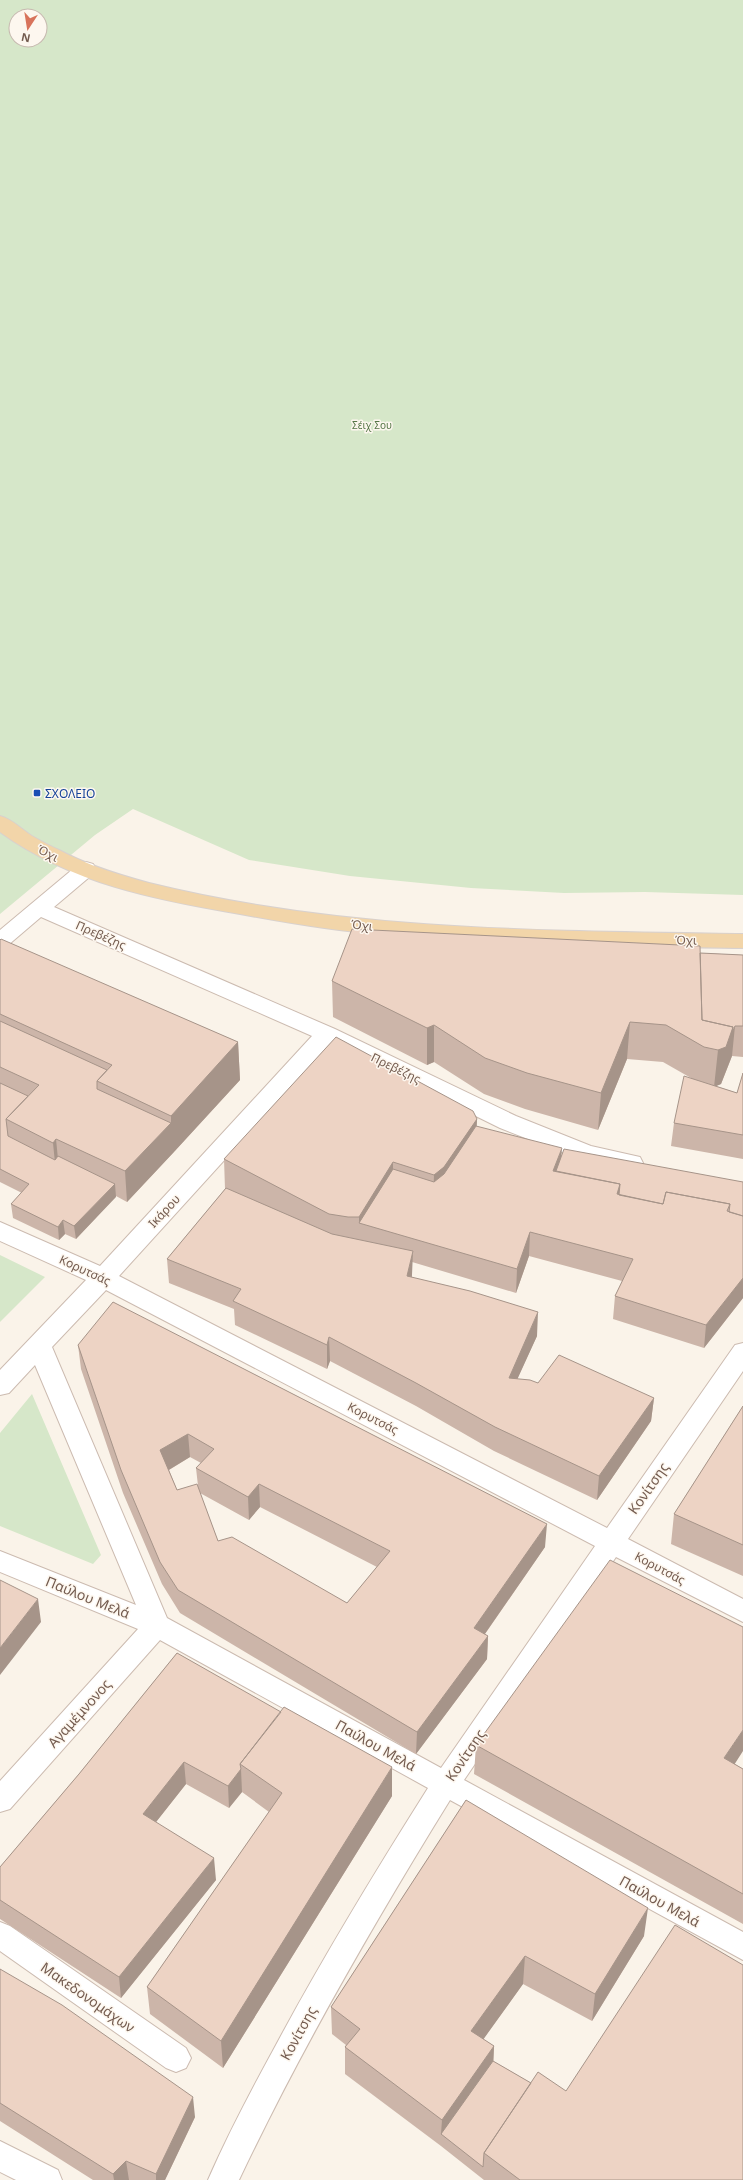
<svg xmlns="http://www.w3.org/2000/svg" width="743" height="2180" viewBox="0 0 743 2180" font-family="'Noto Sans',sans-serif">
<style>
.green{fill:#d6e7c9;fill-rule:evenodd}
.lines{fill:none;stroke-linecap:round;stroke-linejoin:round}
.minor-casing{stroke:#ccbbb0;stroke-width:2}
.major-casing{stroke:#d8d1ce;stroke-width:2}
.minor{fill:#fff;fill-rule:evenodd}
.major{fill:#f2d5a9;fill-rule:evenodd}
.wall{fill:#ccb5a9;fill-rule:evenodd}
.shaded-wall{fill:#a69489}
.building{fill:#edd3c4;stroke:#a69489;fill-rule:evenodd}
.transit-dot{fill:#1a4fb4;stroke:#fdf7ef;stroke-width:1.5}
.labels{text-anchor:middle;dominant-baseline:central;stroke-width:3;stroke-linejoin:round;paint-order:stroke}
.far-park-label{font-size:10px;fill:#577748;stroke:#fdf7ef}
.transit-label{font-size:12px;fill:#164399;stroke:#fdf7ef;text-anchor:start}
.street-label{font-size:12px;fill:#735b4f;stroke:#fdf7ef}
.near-street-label{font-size:14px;fill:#735b4f;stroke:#fdf7ef}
</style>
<rect width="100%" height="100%" fill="#faf3e9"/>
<path class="green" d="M0,0H743V895L645,892L564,893L471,888L350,876L249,860L133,809L95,835L0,914ZM16,16H40V40H16Z
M0,1255L45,1277L0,1322Z
M32,1394L101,1555L93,1564L0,1526V1433Z"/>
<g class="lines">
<g class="minor-casing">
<path id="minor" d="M86,862L93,864L96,869L93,874L54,907L335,1029L516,1116L591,1146L640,1157L643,1163L640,1169L632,1171L579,1159L500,1128L330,1044L119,1276L607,1528L735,1345L743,1343V1371L628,1539L743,1599V1622L616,1557L464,1780L743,1932V1960L450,1800C374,1923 301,2049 239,2180H208C228,2134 252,2089 276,2045C323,1957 375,1872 428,1788L160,1640L10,1809L0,1812V1781L138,1629L0,1572V1551L136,1605L35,1365L9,1393L0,1395V1370L86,1280L0,1241V1222L100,1266L312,1036L41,917L7,946L0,948V930L79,864ZM106,1290L595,1546L441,1768L167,1618L52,1347Z
M0,1922L10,1926L186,2048L191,2058L186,2068L176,2072L166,2068L0,1951Z
M0,2141L58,2170L62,2180H16L0,2172Z"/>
</g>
<g class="major-casing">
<path id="major" d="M0,816C12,819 21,829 32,836C41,841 50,846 59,850C87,865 119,875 149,883C343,931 544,931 743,934V948C623,946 503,946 384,935C336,931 288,923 240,914C156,900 70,883 0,832Z"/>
</g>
<use href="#minor" class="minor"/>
<use href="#major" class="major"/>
</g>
<path class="wall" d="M0,940L238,1042L240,1080L173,1153L127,1202L116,1196L76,1239L65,1234L59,1240L13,1218L11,1204L22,1193L0,1182Z
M700,953L743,955V1057L732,1056L721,1084L716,1086L737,1093L743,1073V1159L671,1146L674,1123L691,1078L663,1062L627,1059L598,1130L525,1109L484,1094L434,1062L427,1065L333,1017L332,981Z
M477,1119L476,1126L561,1157L743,1182V1298L704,1348L613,1319L615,1296L622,1281L529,1256L516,1293L412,1262V1277L537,1336L517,1379L538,1383L654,1398L651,1421L597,1500L494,1451L416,1406L330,1361L327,1369L235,1325L234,1309L169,1283L167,1259L225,1189L224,1159Z
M78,1345L545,1547L485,1634L488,1636L487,1659L416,1754L180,1613L162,1584L123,1493L81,1369ZM190,1457L201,1463L196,1468L198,1486L177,1490L169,1470ZM200,1493L249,1520L260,1507L377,1567L347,1603L218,1541Z
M743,1406V1576L671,1544L674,1514Z
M177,1653L392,1796L223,2068L150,2014L147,1987L269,1812L242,1792L229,1808L186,1784L156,1822L216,1880L121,1998L0,1919V1867L79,1774Z
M476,1745L735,1764L743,1769V1924L474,1774Z
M466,1800L644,1936L592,2021L523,1984L483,2039L494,2046L493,2061L531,2083L566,2091L743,2180H484L441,2146L345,2074V2047L346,2045L332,2034L331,2007Z
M0,1969L195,2117L165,2180H93L0,2121Z"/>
<path class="shaded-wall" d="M630,1022L627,1059L598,1130L601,1093Z
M434,1025V1062L427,1065V1028Z
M735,1026L732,1056L721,1084L714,1087L718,1050L733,1027Z
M238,1042L240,1080L173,1153L127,1202L125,1171L171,1123V1116Z
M477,1119L476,1149L433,1205L434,1175Z
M56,1139L59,1169L56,1173L53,1143Z
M562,1148L560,1172L553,1171Z
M393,1162V1192L359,1223V1217Z
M115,1184L116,1197L76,1239L74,1226Z
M620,1184L618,1205L617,1194Z
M63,1220L65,1234L59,1240L58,1227Z
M530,1232L529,1256L516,1293L517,1269Z
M413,1251L412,1275L406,1300L407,1276Z
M743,1278V1298L704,1348L706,1325Z
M538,1312L537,1336L507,1402L509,1378Z
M329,1337L330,1361L327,1369V1345Z
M654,1398L651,1421L597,1500L599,1476Z
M188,1434L190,1457L162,1474L160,1450Z
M259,1484L260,1507L249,1520L248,1497Z
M547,1524L545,1547L473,1651L474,1628Z
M38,1599L41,1622L0,1675V1648Z
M488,1636L487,1659L416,1754L417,1732Z
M743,1730V1751L720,1787L724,1758Z
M184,1762L186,1784L145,1836L143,1814Z
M392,1767V1796L223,2068L221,2041Z
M241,1769L242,1792L229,1808L228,1786Z
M214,1858L216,1880L121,1998L119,1977Z
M648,1908L644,1936L592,2021L595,1994Z
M525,1956L523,1984L470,2058L471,2031Z
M494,2046L493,2073L441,2134L442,2120Z
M193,2097L195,2117L165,2180H156V2174Z
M126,2161L129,2180H114L113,2174Z"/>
<path class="building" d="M352,929L700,946L702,1020L733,1027L726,1047L718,1050L704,1047L666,1025L630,1022L601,1093L527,1073L485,1058L434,1025L427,1028L332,981Z
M1,939L238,1042L171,1116L97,1081L112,1065L0,1014V940Z
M700,953L743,955V1026H735L732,1033L733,1027L702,1020Z
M0,1021L107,1070L97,1081V1089L171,1123L125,1171L56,1139L53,1143L6,1119L39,1085L0,1067Z
M336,1037L473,1111L477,1119L444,1167L434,1175L393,1162L359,1217H348L329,1214L224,1159Z
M743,1073V1135L674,1123L684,1076L737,1093Z
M0,1083L28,1096L6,1119L8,1136L55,1160L58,1156L115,1184L74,1226L63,1220L58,1227L11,1204L29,1184L0,1169Z
M476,1126L562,1148L553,1171L620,1184L617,1194L663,1204L666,1192L730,1204L727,1211L743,1216V1278L706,1325L615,1296L633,1259L530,1232L517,1269L359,1223L393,1169L434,1182L444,1174Z
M564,1149L743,1182V1216L729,1212L730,1204L666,1192L663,1204L619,1195L620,1184L556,1171Z
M226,1188L332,1234L413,1251L407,1276L470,1291L538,1312L509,1378L530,1380L538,1383L559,1355L654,1398L599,1476L495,1427L416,1383L329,1337L327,1345L233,1301L241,1289L167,1259Z
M113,1302L547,1524L474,1628L488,1636L417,1732L178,1590L160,1562L121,1470L78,1345ZM188,1434L214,1449L196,1468L248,1497L259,1484L390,1551L347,1603L232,1537L218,1541L197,1484L177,1490L160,1450Z
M743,1406V1545L674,1514Z
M610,1560L743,1627V1730L724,1758L743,1769V1894L476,1745Z
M0,1580L38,1599L0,1648Z
M177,1653L281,1712L240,1764L241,1769L228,1786L184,1762L143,1814L214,1858L119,1977L0,1900V1867L79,1774Z
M284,1707L392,1767L221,2041L147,1987L282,1793L240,1764Z
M466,1800L648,1908L595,1994L525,1956L471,2031L494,2046L442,2120L345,2047L360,2029L331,2007Z
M675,1925L743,1965V2180H520L484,2153L538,2072L566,2091Z
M0,1969L62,2005L193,2097L156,2174L126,2161L113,2174L0,2103Z
M493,2061L531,2083L484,2153L483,2167L441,2134Z"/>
<rect class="transit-dot" x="33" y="789" width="8" height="8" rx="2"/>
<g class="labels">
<g class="far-park-label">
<text x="372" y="425">Σέιχ Σου</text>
</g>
<g class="transit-label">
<text x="45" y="793">ΣΧΟΛΕΙΟ</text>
</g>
<g class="street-label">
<text transform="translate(48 853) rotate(27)">Όχι</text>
<text transform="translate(362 925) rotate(7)">Όχι</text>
<text transform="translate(101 935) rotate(24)">Πρεβέζης</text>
<text transform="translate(686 940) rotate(1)">Όχι</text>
<text transform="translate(396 1068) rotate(26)">Πρεβέζης</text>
<text transform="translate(164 1211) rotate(-47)">Ικάρου</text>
<text transform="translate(85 1270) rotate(25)">Κορυτσάς</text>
<text transform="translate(373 1418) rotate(27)">Κορυτσάς</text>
<text transform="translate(660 1568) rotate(28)">Κορυτσάς</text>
</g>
<g class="near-street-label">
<text transform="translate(648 1488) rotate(-55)">Κονίτσης</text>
<text transform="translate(88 1597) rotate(22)">Παύλου Μελά</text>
<text transform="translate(79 1713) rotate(-48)">Αγαμέμνονος</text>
<text transform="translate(376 1745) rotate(29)">Παύλου Μελά</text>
<text transform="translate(465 1755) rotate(-56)">Κονίτσης</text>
<text transform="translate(660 1901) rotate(29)">Παύλου Μελά</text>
<text transform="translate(88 1997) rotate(35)">Μακεδονομάχων</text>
<text transform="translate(298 2033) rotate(-61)">Κονίτσης</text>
</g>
</g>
<g transform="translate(28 28) rotate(192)"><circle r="19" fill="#fdf7ef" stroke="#c6b9af"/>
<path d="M0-3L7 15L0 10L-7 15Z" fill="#d8735b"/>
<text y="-6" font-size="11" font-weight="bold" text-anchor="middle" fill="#735b4f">N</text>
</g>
</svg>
